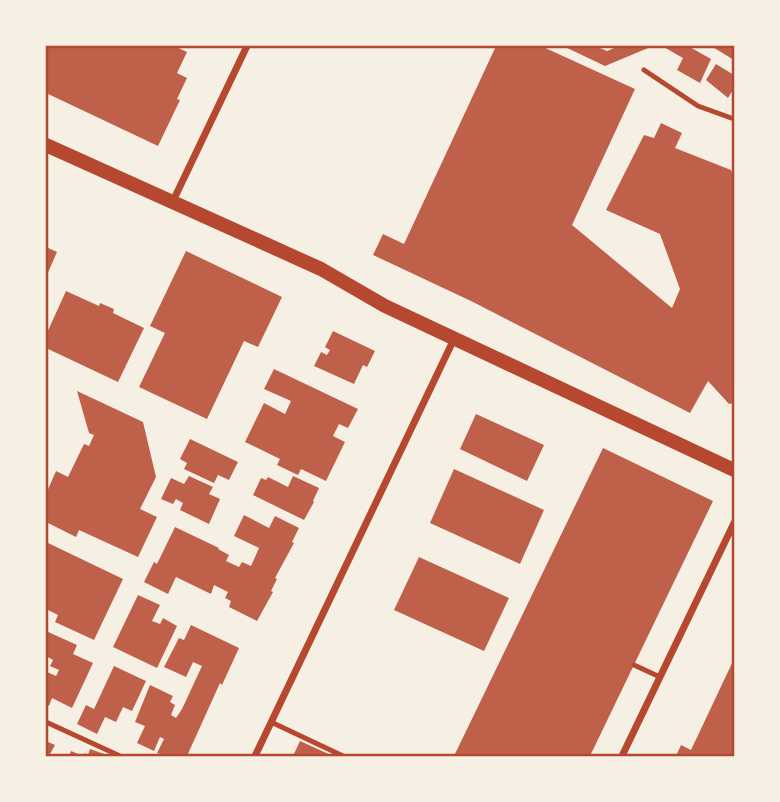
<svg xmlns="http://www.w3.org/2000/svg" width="780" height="802" viewBox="0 0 780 802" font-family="Overpass,sans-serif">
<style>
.building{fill:#bf614a}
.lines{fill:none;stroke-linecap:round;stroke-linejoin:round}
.service{stroke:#b5482f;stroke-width:5}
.minor{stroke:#b5482f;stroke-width:7}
.secondary{stroke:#b5482f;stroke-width:14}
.neatline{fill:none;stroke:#b5482f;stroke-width:2.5}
</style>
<rect width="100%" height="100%" fill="#f6efe4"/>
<path class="building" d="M46,46H174L187,52L177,73L187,78L177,99L180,100L158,146L46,93Z
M496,46H541L635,89L572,225L672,308L680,289L660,234L606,210L644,135L654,138L661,123L682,133L675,148L731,170L734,180V403L729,404L708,381L690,413L471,301L373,255L383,234L404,244Z
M563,46H595L607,51L619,46H653L605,66Z
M662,46H688L711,59L700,83L677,70L683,58Z
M711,46H734V60Z
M716,64L734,75V88L728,98L706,80Z
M46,247L57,252L46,277Z
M186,251L282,297L258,347L244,341L207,419L139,387L165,333L150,326Z
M66,291L99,306L100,303L114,309L113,313L144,328L118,382L46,348V335Z
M333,331L375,351L367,367L363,365L354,384L314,366L321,352L327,355L330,350L325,347Z
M274,369L358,409L348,428L339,424L333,436L345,442L326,481L301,469L298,475L277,465L280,459L245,442L264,403L285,414L291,401L264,389Z
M77,391L143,422L156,477L140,509L157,517L138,557L79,530L76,537L46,522V494L56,471L68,477L84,444L89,446L94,435L89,433Z
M476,414L544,445L527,481L460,449Z
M190,439L238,462L229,480L218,475L214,483L184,469L187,463L180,459Z
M603,448L713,501L590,756H454Z
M454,469L544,510L520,564L430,523Z
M189,476L213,487L209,494L220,499L209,524L180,510L183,503L176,499L173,504L161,499L171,478L184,484Z
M293,476L319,488L313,501L314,502L304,520L253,495L261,478L266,480L268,477L288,487Z
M244,515L269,528L275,516L299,528L292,542L294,543L275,578L277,579L271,591L273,592L257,621L229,607L231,601L225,598L228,592L214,585L211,594L176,577L168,594L144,582L154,562L157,564L175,527L219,548L218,549L229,555L226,561L239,567L242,562L251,566L259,548L234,536Z
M46,542L123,579L94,640L55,622L58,615L46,609Z
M419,557L509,598L484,651L394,610Z
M138,595L160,605L152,621L160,624L163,618L177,626L157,668L113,647Z
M191,625L239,648L222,685L220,683L187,756H166L157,753L164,739L160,737L154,751L137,743L145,726L135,722L150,685L173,696L170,702L175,705L171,715L176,718L182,709L202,666L193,662L186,677L164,667L179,638L184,640Z
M46,631L77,645L73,654L93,663L72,708L52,698L49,706L46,704V675L47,672L56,676L59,670L50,666L53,660L46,656Z
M734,659V756H676L681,745L691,750Z
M114,666L146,681L132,711L123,707L116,722L105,717L97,734L77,724L86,705L94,709Z
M46,741L55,745L49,756H46Z
M300,741L333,756H293Z
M90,749L110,756H69L71,751L83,756L85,753L88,755Z"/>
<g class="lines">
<path class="service" d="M644,70L698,106L734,119
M634,665L660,677
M46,722L120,756
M271,722L343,756"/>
<path class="minor" d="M173,201L247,46
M255,756L454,339
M622,756L734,523"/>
<path class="secondary" d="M46,145L321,269L385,306L734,470"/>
</g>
<rect width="780" height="802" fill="none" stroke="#f6efe4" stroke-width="94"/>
<rect x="47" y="47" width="686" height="708" class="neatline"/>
</svg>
